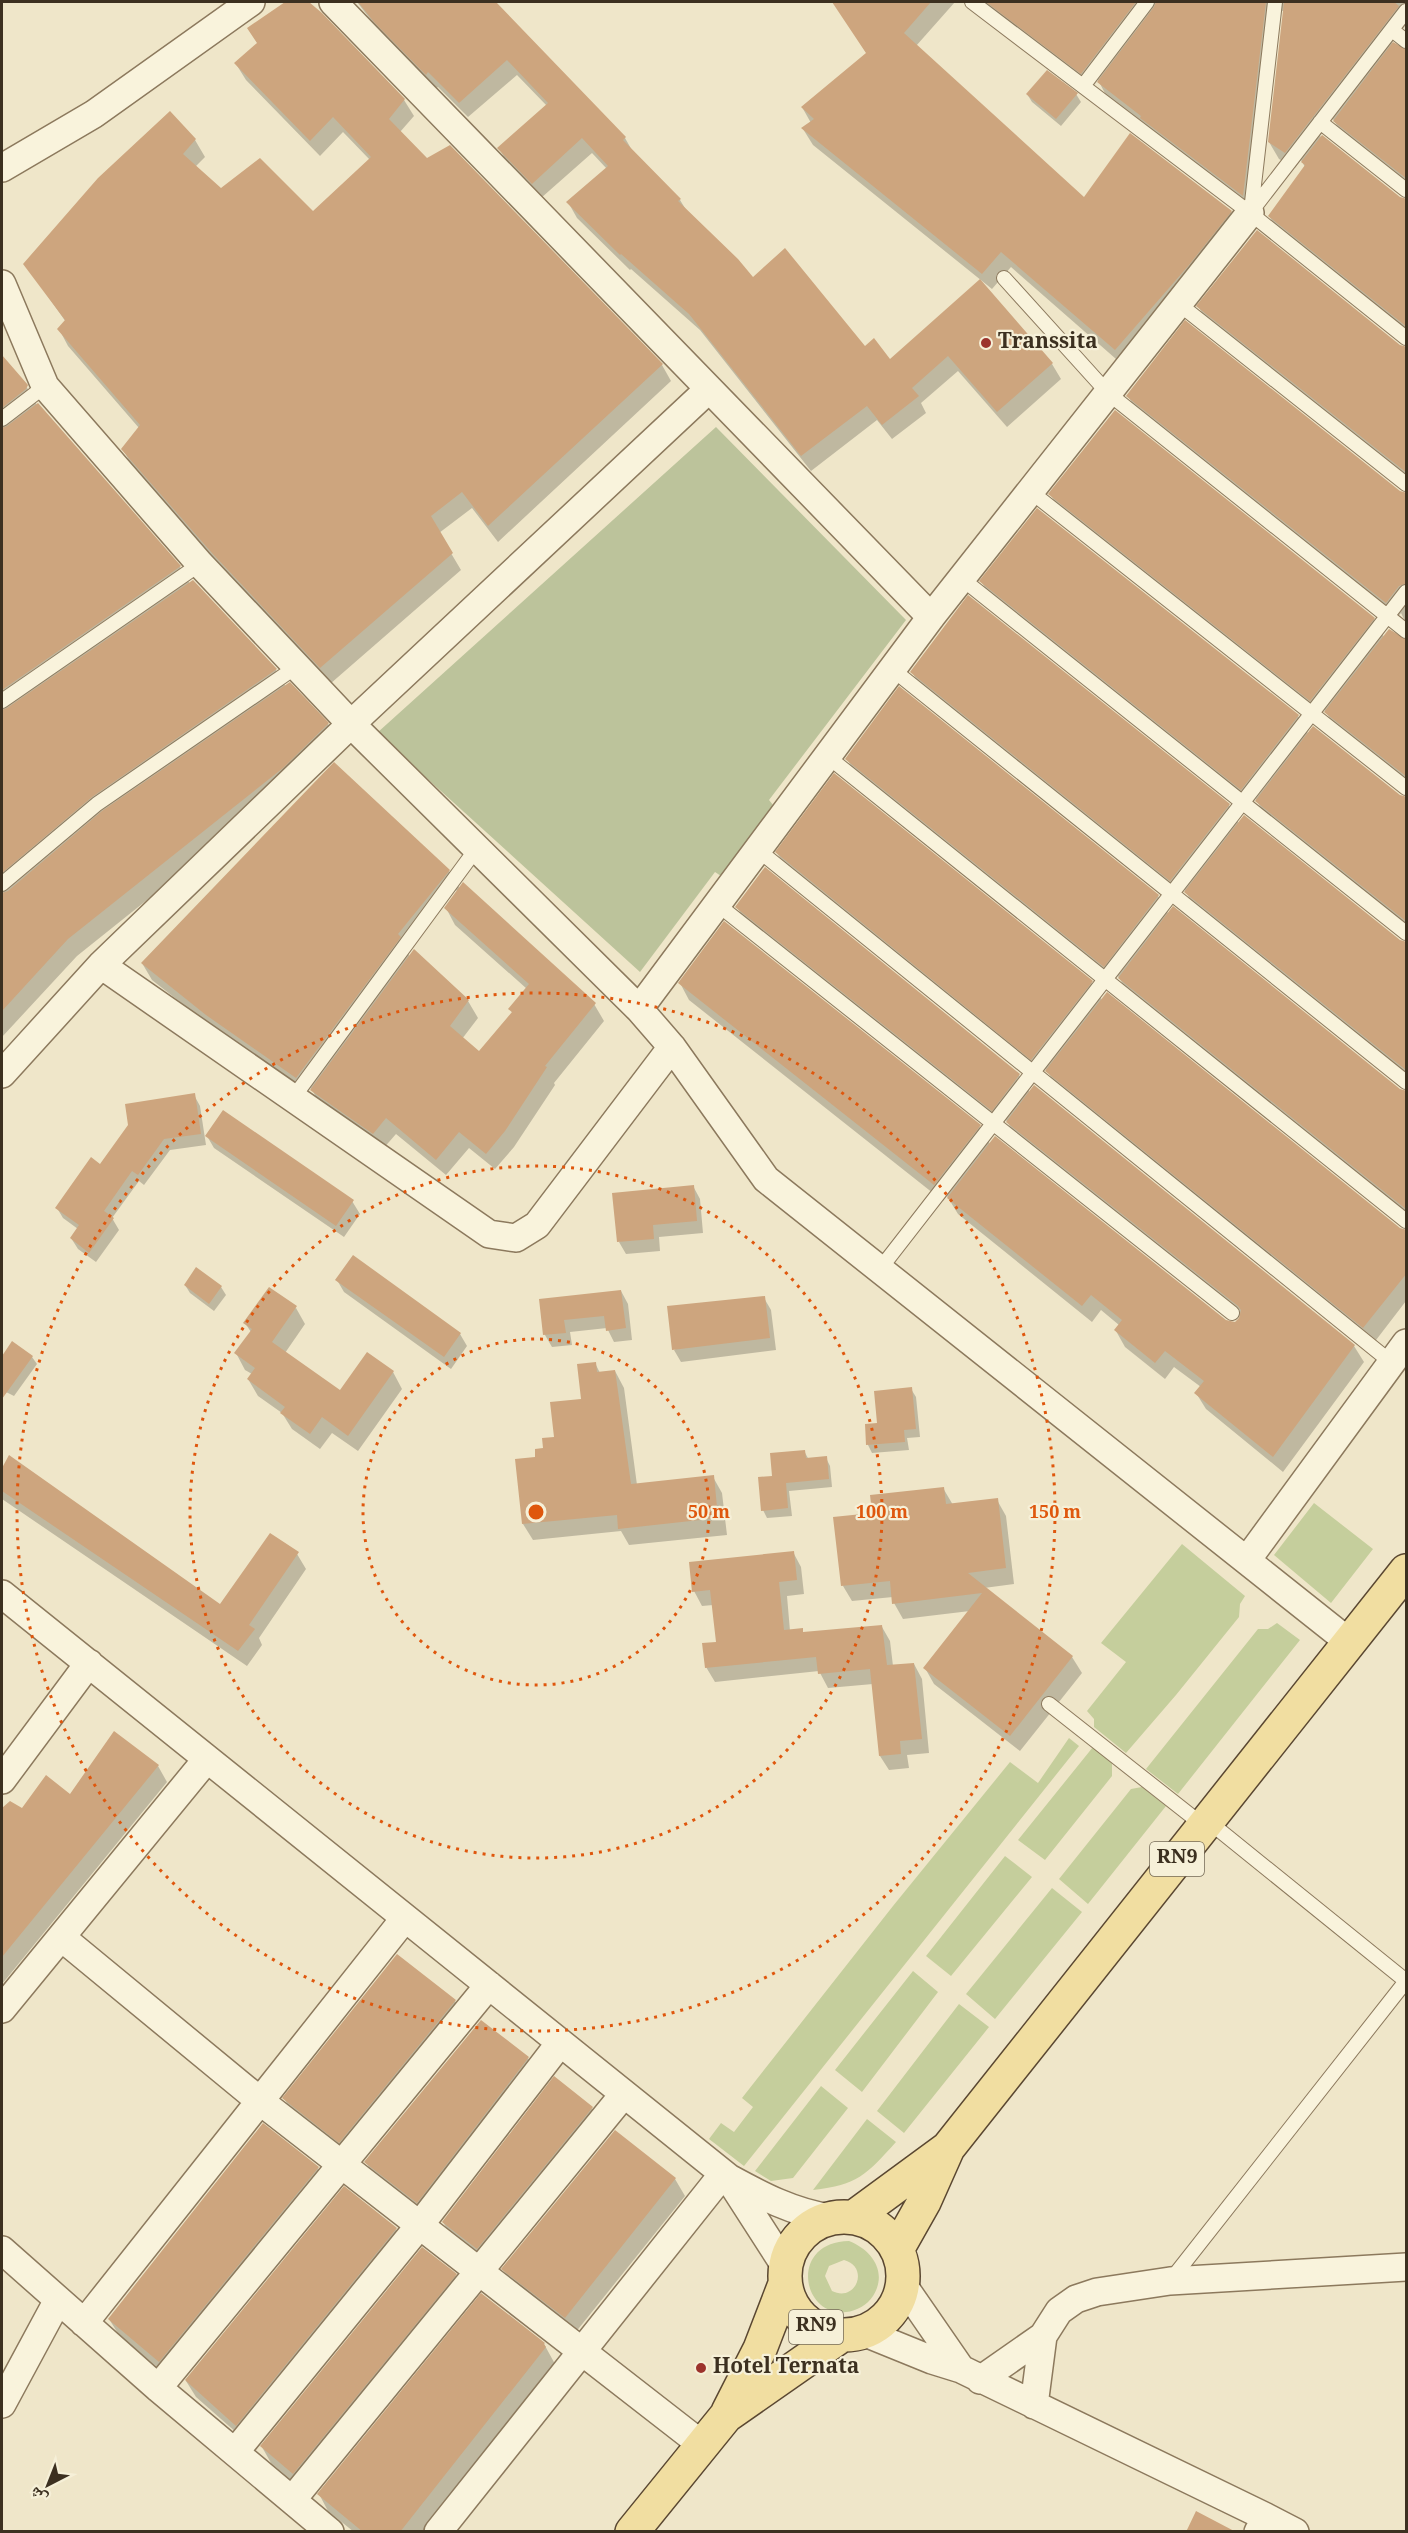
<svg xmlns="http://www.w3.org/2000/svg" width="1408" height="2533" viewBox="0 0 1408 2533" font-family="Georgia,'Noto Naskh Arabic',serif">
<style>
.green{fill:#c5ce9c;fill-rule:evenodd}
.cemetery{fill:#bcc39b}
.shadow{fill:#0003;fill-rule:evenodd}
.building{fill:#cda57e}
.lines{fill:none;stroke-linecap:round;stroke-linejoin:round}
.service-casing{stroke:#8c795d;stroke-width:16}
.minor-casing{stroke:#8c795d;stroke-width:30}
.primary-casing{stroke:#5a4731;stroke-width:36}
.service{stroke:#f9f3dc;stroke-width:14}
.minor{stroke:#f9f3dc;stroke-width:27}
.primary{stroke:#f1dea1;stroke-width:33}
.ring{fill:none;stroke:#df570d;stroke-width:3;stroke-dasharray:3 6}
.poi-dot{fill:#9c332c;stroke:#f6f0d8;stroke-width:2}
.labels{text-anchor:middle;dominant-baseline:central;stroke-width:4.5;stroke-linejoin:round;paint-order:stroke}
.shield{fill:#f6f0d8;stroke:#746a57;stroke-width:1.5}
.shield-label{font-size:20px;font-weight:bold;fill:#3c3020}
.poi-label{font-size:21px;font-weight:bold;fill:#3c3020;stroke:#f6f0d8;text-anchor:start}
.centre{fill:#df570d;stroke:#f6f0d8;stroke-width:3}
.ring-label{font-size:18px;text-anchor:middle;font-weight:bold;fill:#df570d;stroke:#f6f0d8;stroke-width:4.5;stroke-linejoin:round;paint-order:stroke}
</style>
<rect width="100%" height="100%" fill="#efe6c9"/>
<path class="green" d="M1314,1503L1373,1549L1331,1603L1274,1555Z
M1182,1544L1245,1596L1240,1604L1239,1617L1176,1695L1126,1753L1094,1727V1719L1087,1711L1126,1662L1101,1643Z
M1277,1623L1300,1640L1178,1794L1146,1769L1258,1629H1268Z
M1069,1738L1079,1746L744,2166L709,2139L721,2123L734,2132L753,2107L742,2098L893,1906L1010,1762L1038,1783Z
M1093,1747L1112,1763V1776L1045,1860L1018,1840Z
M1142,1787L1166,1806L1088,1904L1059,1879L1131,1789Z
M1005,1856L1032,1877L951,1976L926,1956Z
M1052,1888L1082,1912L995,2019L966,1994Z
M913,1971L938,1992L862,2092L835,2070Z
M959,2004L989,2027L904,2133L877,2111Z
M821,2086L848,2108L793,2178L771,2181L755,2171Z
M867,2119L896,2142C866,2175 858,2185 813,2190Z
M849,2241C872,2250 888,2272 873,2296C867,2305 857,2311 846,2312C801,2317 789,2242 849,2241ZM844,2260C870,2267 856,2303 832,2291L825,2276L829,2266Z"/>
<path class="cemetery" d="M716,427L906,620L769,800L773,805L721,876L715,872L640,972L377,733Z"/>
<path class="shadow" d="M288,2H307L404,100L414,116L400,132L427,160L662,365L671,381L498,542L472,508L439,533L461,570L330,684L223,570L132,466L123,449L139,428L68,346L59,329L66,322L25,264L170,113L195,140L205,157L195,167L221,190L313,213L370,160L343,132L320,156L246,80L236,64L258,44L249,29Z
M357,2H494L625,138L633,152L680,200L688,213L752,280L865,348L889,361L980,281L1052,364L1061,379L1007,427L958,371L921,403L926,413L892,439L877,420L811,471L700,330L631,269L630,270L577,218L568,202L607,169L592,153L541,198L508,164L499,148L547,106L517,75L468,117L438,87L435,89L385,38Z
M834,2H955L916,46L1084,200L1231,212L1240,228L1124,366L1011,267L992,289L813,145L803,129L811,123L802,107L867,54Z
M975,2H1406V29L1405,26L1392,43L1404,51L1406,50V187L1344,137L1333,119L1320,136L1400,198L1406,200V334L1279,232L1269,216L1305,167L1301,160L1295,168L1279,159L1269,142L1285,10L1277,13L1252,211L1108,99L1098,80L1091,89Z
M1027,94H1076L1081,102L1061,126L1032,102Z
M1198,306L1406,348V480L1208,323Z
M2,357L26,386L37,405L180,567L190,584L193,582L276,670L286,687L290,684L328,724L337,741L292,784L77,956L2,1037Z
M1128,396L1406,494V623L1401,613L1396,619L1137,412Z
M1050,494L1374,619L1384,637L1406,640V785L1335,728L1325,710L1320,716L1060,510Z
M981,581L1298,716L1309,735L1400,796L1406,798V929L1266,818L1256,799L1251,805L991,598Z
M912,672L1229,805L1239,824L1400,941L1406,943V1078L1195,909L1185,890L1180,896L921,688Z
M847,759L1158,896L1169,915L1400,1090L1406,1092V1217L1129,994L1118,976L1113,982L856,775Z
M777,853L1091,982L1102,1000L1400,1229L1406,1231V1301L1373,1344L1057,1087L1046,1069L1041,1075L787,869Z
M449,871L460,889L594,1004L604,1021L554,1083L555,1085L514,1147L495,1169L469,1148L446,1175L396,1134L382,1150L321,1106L311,1088L306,1094L217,1031L152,980L142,963ZM456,890L458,892L446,908L455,925L527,989L510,1009L513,1014L479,1053L462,1039L478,1018L468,1001L414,951L410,957L407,951Z
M737,907L1019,1075L1030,1093L1354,1346L1364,1362L1283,1472L1206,1409L1196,1393L1201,1387L1174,1367L1165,1379L1125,1347L1116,1331L1119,1325L1101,1310L1092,1322L958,1214L947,1196L943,1201L689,1000L680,983L979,1126L990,1144L1226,1321L1235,1323L1241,1316L1017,1138L1006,1120L1002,1126L746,923Z
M194,1095L200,1106L206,1145L170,1150L144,1185L139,1181L112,1218L119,1230L96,1262L78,1249L71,1238L78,1229L63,1218L57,1208L100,1166Z
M207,1136L352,1201L360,1214L344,1237L214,1148Z
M693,1186L700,1199L703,1233L659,1237L660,1251L626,1254L619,1242Z
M337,1280L460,1334L467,1346L451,1369L344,1292Z
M185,1285L221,1287L226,1295L214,1311L190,1293Z
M621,1291L628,1304L632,1340L614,1342L607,1328L570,1332L572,1345L552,1347L545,1335L540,1300Z
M764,1298L771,1310L776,1350L681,1362L674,1350Z
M296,1308L305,1324L285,1353L340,1392L393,1372L402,1389L358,1451L332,1433L320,1449L292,1429L282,1413L258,1396L248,1379L252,1374L245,1370L236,1353L251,1332L245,1323Z
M13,1343L32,1357L37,1364L14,1396L2,1390V1358Z
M595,1363L600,1373L615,1371L624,1388L637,1485L713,1477L722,1493L727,1535L629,1545L621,1531L533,1540L523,1524L537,1458L556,1438L583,1400Z
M911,1389L916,1397L920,1437L907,1438L909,1450L872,1453L868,1445L866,1425L879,1424Z
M804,1451L809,1460L826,1458L830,1466L832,1487L789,1491L792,1516L767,1518L763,1510L774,1477Z
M10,1457L221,1606L297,1554L306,1569L259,1638L262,1645L247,1666L2,1499V1470Z
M943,1488L953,1505L997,1500L1006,1516L1014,1584L984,1588L1072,1657L1082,1673L1020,1751L934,1684L925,1668L970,1611L903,1619L894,1603L893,1597L852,1601L843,1586L873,1514Z
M793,1552L801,1567L804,1594L787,1596L790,1631L802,1630L804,1634L882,1627L890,1641L893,1666L914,1664L922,1679L929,1753L907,1755L909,1768L889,1770L880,1756L873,1684L828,1688L819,1671L715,1682L706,1667L717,1644L713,1605L702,1606L694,1591Z
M158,1766L167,1782L2,1984V1811L10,1802L22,1810L71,1796Z
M455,2001L464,2018L349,2158L293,2115L284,2098Z
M528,2058L537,2075L427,2218L375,2178L366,2162Z
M592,2108L601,2124L486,2265L453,2239L443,2222Z
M615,2132L675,2179L685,2196L575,2333L513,2285L503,2269Z
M318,2168L327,2184L169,2377L119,2335L109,2319Z
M396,2229L406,2245L246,2441L196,2397L186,2381Z
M455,2275L465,2291L303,2490L271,2463L262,2447Z
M544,2344L555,2364L422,2532H354L328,2511L319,2494Z"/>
<path class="building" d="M285,2H309L322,13L405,99L389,119L427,158L450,145L663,364L488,526L462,492L431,516L453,553L320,668L212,553L121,449L140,425L57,329L65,320L23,264L98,178L170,111L196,139L183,154L221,188L260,158L313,211L371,157L333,117L310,141L234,63L257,43L247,28Z
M358,2H496L626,137L623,140L681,199L678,201L738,259L753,277L785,248L865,346L874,338L890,359L980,279L1053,363L997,412L948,356L912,388L919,396L882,425L867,406L801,456L689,314L621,254L620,255L566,202L608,166L582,138L532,184L497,148L548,103L507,60L459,103L428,72L426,75L374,22Z
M832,2H931L904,33L1084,197L1130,133L1232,211L1189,265L1115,350L1001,252L982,274L801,128L814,119L801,107L866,53Z
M986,2H1136L1081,74Z
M1156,2H1266L1243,196L1140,118L1141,116L1097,82L1154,7Z
M1284,2H1394L1399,6L1285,153L1268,142Z
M1393,42L1407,50V179L1333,121Z
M1047,70L1078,93L1056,119L1026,94Z
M1322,135L1400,197L1407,199V327L1268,216L1305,165L1301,162Z
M1257,230L1400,345L1407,347V473L1196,306Z
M1185,320L1400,491L1407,493V583L1399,586L1386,603L1126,396Z
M2,355L28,385L26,389L2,408Z
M38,403L181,566L2,690V428L7,426Z
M1115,410L1375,618L1310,701L1048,494Z
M1037,508L1299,715L1241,790L979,581Z
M193,580L277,669L92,797L2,873V710L7,708Z
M968,595L1230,804L1170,881L910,672Z
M1389,629L1407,640V777L1324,712Z
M290,682L329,723L283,768L68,939L2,1011V893L8,891L102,811Z
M899,686L1159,895L1104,967L845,759Z
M1313,726L1400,795L1407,797V922L1255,801Z
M334,762L450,870L398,934L401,937L296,1078L206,1015L141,963Z
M834,773L1093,981L1031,1060L775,852Z
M1244,815L1400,940L1407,942V1071L1184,892Z
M765,867L1020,1074L992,1111L735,907Z
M463,882L596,1003L545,1066L547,1067L505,1131L486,1154L459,1132L436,1160L386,1118L373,1134L310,1090L414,949L469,1000L450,1026L479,1051L512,1012L508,1009L529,984L444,908Z
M1173,906L1400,1089L1407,1091V1210L1118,978Z
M724,921L981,1125L934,1185L678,983Z
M1107,992L1400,1228L1407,1230V1273L1363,1328L1045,1071Z
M1034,1085L1355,1345L1273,1457L1194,1393L1204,1381L1165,1351L1155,1363L1114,1330L1122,1320L1091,1295L1082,1306L947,1198L995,1136L1226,1320L1235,1322L1239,1318L1241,1310L1238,1306L1006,1122Z
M195,1093L201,1134L164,1139L138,1175L132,1171L104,1211L114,1218L89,1253L70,1238L79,1225L55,1208L91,1157L100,1164L128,1125L125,1104Z
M223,1110L354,1200L336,1226L205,1136Z
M694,1185L697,1221L653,1225L654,1239L617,1242L612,1193Z
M353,1255L461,1333L444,1357L335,1280Z
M196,1267L222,1286L209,1304L184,1285Z
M269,1287L297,1306L272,1342L340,1390L367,1352L394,1371L348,1436L322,1417L310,1434L280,1413L285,1407L247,1379L255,1368L234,1353L252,1329L243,1323Z
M621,1290L626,1328L606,1331L604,1316L564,1320L566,1333L543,1335L539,1299Z
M765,1296L770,1338L672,1350L667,1306Z
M12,1341L33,1356L2,1399V1356Z
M596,1362L597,1372L615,1370L631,1484L714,1475L718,1518L618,1529L617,1515L522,1524L515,1459L535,1457V1449L543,1448L542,1438L554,1437L550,1402L581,1399L577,1364Z
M912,1387L916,1429L904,1430L905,1442L866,1445L865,1424L877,1423L874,1391Z
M805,1450L806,1458L827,1456L829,1479L786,1483L788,1508L761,1511L758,1477L772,1476L770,1453Z
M9,1455L220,1604L270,1533L299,1552L249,1625L255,1629L238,1651L2,1491V1468Z
M944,1487L946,1504L998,1498L1006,1568L968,1573L1073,1656L1010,1736L923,1668L982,1593L892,1604L890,1581L841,1586L833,1517L872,1513L870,1495Z
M794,1551L797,1580L779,1582L784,1630L803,1628V1632L882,1625L887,1665L914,1663L922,1739L900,1741L901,1754L879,1756L870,1669L818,1674L816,1657L705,1668L702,1643L716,1642L710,1590L692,1592L689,1562Z
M114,1731L159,1765L2,1957V1808L10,1801L22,1808L46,1775L70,1794Z
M397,1954L456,2000L339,2143L282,2098Z
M481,2020L529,2057L417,2203L364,2162Z
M554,2076L593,2107L477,2249L442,2222Z
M263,2123L319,2167L159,2362L108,2319Z
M615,2130L676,2178L565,2318L501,2269Z
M344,2186L397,2228L236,2426L185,2380Z
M422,2247L457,2274L293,2474L260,2446Z
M481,2293L545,2343L544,2344L546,2347L400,2532H363L317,2494Z
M1196,2511L1236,2532H1186Z"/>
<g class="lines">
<g class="service-casing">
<path id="service" d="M972,2L1250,213L1406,338
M1392,30L1406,41
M1083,86L1147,2
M1320,122L1406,190
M1251,211L1275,2
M1250,213L1406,11
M1004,278L1108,393L1406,631
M1179,304L1406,484
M2,419L45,386
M1030,491L1406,788
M961,578L1406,933
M892,669L1406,1082
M2,701L200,564
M827,756L1406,1221
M758,850L1392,1363
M2,884L97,804L296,667
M717,904L1232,1313
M293,1098L477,848
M880,1269L1406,592
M1049,1704L1204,1826
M1208,1821L1406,1981
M1170,2281L1406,1981"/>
</g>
<g class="minor-casing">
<path id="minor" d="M333,2L931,617
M2,168L94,114L251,2
M2,284L45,386L200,564L351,724L639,1009L672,1047L766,1179L1349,1642
M101,965L489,1234L516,1238L537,1225L672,1047
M639,1009L931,617L1250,213
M2,1074L101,965L351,724L709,389
M1247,1560L1406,1343
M2,1594L729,2178C762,2196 792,2212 830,2218
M2,1780L89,1663
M61,1937L260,2101L701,2444
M2,2009L207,1759
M729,2179L785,2266
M2,2250L158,2388L330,2532
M903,2285L961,2369
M84,2323L405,1918
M863,2332L932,2360L961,2369L1266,2517L1258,2532
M980,2380L1043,2336L1059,2311L1076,2299L1097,2292L1170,2281L1406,2267
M158,2388L489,1985
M2,2404L58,2300
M1034,2405L1043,2336
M235,2452L419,2226L560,2043
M292,2500L624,2094
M1266,2517L1295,2532
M438,2532L723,2174"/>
</g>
<g class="primary-casing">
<path id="primary" d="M785 2276a59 59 0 1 1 118 0a59 59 0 1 1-118 0Z
M854,2217L948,2148
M898,2248L924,2202L948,2148L1406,1571
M728,2412L760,2349L785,2284
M632,2532L726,2416L842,2335"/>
</g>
<use href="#service" class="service"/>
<use href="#minor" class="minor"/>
<use href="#primary" class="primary"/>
</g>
<g class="ring">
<circle cx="536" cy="1512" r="173"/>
<circle cx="536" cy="1512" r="346"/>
<circle cx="536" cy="1512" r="519"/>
</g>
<g class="poi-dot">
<circle cx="986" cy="343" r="6"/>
<circle cx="701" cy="2368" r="6"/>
</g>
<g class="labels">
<g class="shield">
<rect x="1150" y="1842" width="54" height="34" rx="4.5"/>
<rect x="789" y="2310" width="54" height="34" rx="4.5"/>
</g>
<g class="shield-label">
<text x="1177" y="1859">RN9</text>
<text x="816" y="2327">RN9</text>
</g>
<g class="poi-label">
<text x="998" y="343">Transsita</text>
<text x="713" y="2368">Hotel Ternata</text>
</g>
</g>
<circle cx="536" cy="1512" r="9" class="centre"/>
<g class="ring-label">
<text x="709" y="1518">50 m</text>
<text x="882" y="1518">100 m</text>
<text x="1055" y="1518">150 m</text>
</g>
<rect width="1408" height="2533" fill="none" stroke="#3c3020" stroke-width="6"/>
<g transform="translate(48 2485) rotate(222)" stroke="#f6f0d8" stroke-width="4.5" paint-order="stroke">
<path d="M0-4.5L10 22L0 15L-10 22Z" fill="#3c3020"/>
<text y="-9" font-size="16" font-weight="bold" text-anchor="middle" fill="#3c3020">ش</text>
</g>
</svg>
